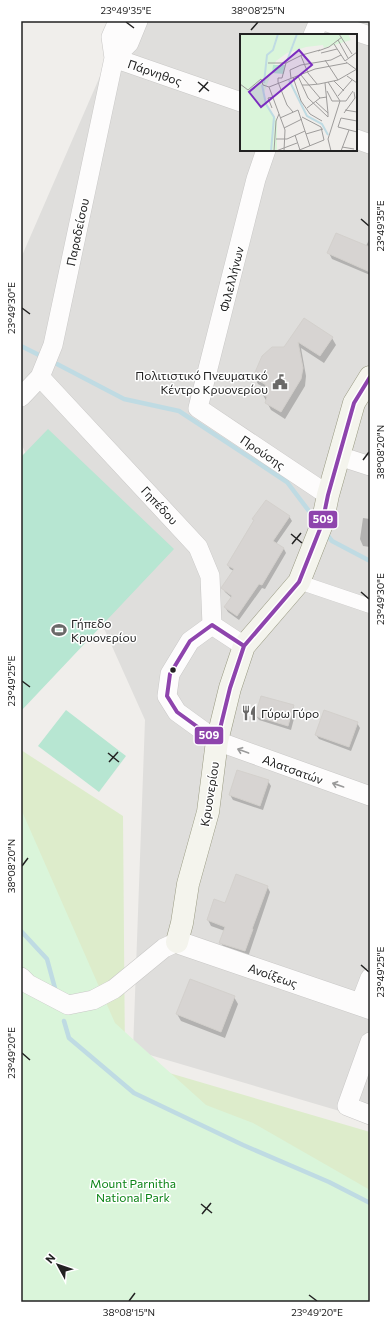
<svg xmlns="http://www.w3.org/2000/svg" width="391" height="1323" viewBox="0 0 391 1323" font-family="Commissioner,sans-serif">
<style>
.residential{fill:#dfdedc;fill-rule:evenodd}
.grass{fill:#ddeccb}
.park{fill:#daf5da}
.pitch{fill:#b7e6d2}
.shadow{fill:#0003}
.lines{fill:none;stroke-linecap:round;stroke-linejoin:round}
.stream{stroke:#bfdbe3;stroke-width:4.5}
.building{fill:#d7d4d2;stroke:#d3d0cc}
.pedestrian-casing{stroke:#c9c8c7;stroke-width:15}
.minor-casing{stroke:#c9c8c7;stroke-width:20}
.tertiary-casing{stroke:#c9c8c7;stroke-width:23}
.secondary-casing{stroke:#999a82;stroke-width:23}
.pedestrian{stroke:#fdfcfc;stroke-width:14}
.minor{stroke:#fdfcfc;stroke-width:19}
.tertiary{stroke:#fdfcfc;stroke-width:22}
.secondary{stroke:#f4f4ed;stroke-width:22}
.bus-1-casing{stroke:#fff;stroke-width:7}
.bus-1{stroke:#8e44ad;stroke-width:4}
.oneway{stroke:#9a9a9a}
.ticks{fill:none;stroke:#222;stroke-width:1.5}
.bus-dot{fill:#222;stroke:#fff;stroke-width:1.5}
.labels{text-anchor:middle;dominant-baseline:central;stroke-width:3;stroke-linejoin:round;paint-order:stroke}
.street-label{font-size:12px;fill:#222;stroke:#fff}
.poi-label{font-size:12px;fill:#222;stroke:#fff;text-anchor:start}
.park-label{font-size:12px;fill:#0c8416;stroke:#fff}
.inset-river{fill:none;stroke:#bfdbe3;stroke-width:2}
.inset-road{fill:none;stroke:#9e9c9b;stroke-width:1}
.view{fill:#7b2cbf;fill-opacity:0.15;stroke:#7b2cbf;stroke-width:2}
.inset-edge{fill:none;stroke:#222;stroke-width:2}
.line-badge{stroke:#fff;stroke-width:1.5}
.badge-label{font-size:11px;text-anchor:middle;font-weight:bold;fill:#fff}
.neatline{fill:none;stroke:#222;stroke-width:1.5}
.ticks-label{font-size:10px;text-anchor:middle;fill:#222}
</style>
<rect width="100%" height="100%" fill="#f0eeeb"/>
<path class="residential" d="M124,21H370V1120L133,1050L145,720L21,443V258ZM241,35H356V150H241Z"/>
<path class="grass" d="M21,750L123,816L125,1060L370,1132V1302H21Z"/>
<path class="park" d="M21,809L115,1023L206,1105L253,1123L370,1190V1302H21Z"/>
<path class="pitch" d="M48,429L174,549L21,711V457Z
M66,710L126,756L99,792L38,746Z"/>
<path class="shadow" d="M370,238V275L332,259L329,253L366,246Z
M304,319L332,338L336,345L324,363L301,348L306,376L305,386L285,419L271,410L262,393L265,388L258,384L254,377L285,348Z
M289,516L292,521L276,544L284,549L286,553L265,589L262,588L239,620L228,612L225,607L232,598L225,592L223,588L234,571L230,569L228,565L254,521V520Z
M363,518L370,519V547L363,546L360,539Z
M293,706L296,711L291,730L259,720L256,716Z
M357,723L360,728L351,751L319,739L316,735Z
M268,781L271,786L263,810L233,800L230,795Z
M267,886L270,892L248,957L224,948L221,943L225,931L211,926L208,920L226,904Z
M234,997L238,1004L225,1038L181,1021L177,1014Z"/>
<g class="lines">
<path class="stream" d="M21,346L39,355
M57,364L124,399L179,411L287,482L315,519
M325,532L332,541L370,561
M21,931L47,959L56,992
M64,1021L69,1038L134,1093L243,1145L329,1182L370,1203"/>
</g>
<path class="building" d="M336,233L370,247V272L327,253Z
M304,318L333,337L320,356L298,342L303,368L301,379L281,412L265,403L267,397L261,393L266,385L253,377L262,356L272,347H284Z
M266,500L290,516L273,541L284,548L262,585L259,584L237,616L224,607L232,596L221,588L234,569L227,565L254,520L252,519Z
M261,696L294,705L288,726L255,716Z
M324,710L358,722L349,747L315,735Z
M237,770L269,780L260,806L229,795Z
M236,874L268,886L252,929H253L245,951L219,943L225,927L207,920L214,899L225,903Z
M190,979L235,996L221,1032L176,1014Z"/>
<g class="lines">
<g class="pedestrian-casing">
<path id="pedestrian" d="M299,582L370,606"/>
</g>
<g class="minor-casing">
<path id="minor" d="M324,21L370,36
M313,35L319,21
M114,58L241,102
M114,58L129,43L138,21
M356,139L370,144
M266,150L256,179L198,408L328,495
M40,377L198,547L210,576L212,625
M21,397L40,377L53,345L114,58L111,37L118,21
M339,456L370,466
M212,625L190,641L170,674L167,696L177,712L217,741L370,796
M212,625L244,646
M21,977L28,984L68,1005L93,1000L114,989L164,948L177,942
M360,1004L370,978
M370,1042L347,1106L370,1115"/>
</g>
<g class="tertiary-casing">
<path id="tertiary" d="M177,942L370,1008"/>
</g>
<g class="secondary-casing">
<path id="secondary" d="M177,942L182,923L188,884L208,812L217,741L230,688L244,646L299,582L322,524L328,495L354,403L370,377"/>
</g>
<use href="#pedestrian" class="pedestrian"/>
<use href="#minor" class="minor"/>
<use href="#tertiary" class="tertiary"/>
<use href="#secondary" class="secondary"/>
<g class="bus-1-casing">
<path id="bus-1" d="M212,625L244,646L230,688L217,741L177,712L167,696L170,674L190,641Z
M244,646L299,582L322,524L328,495L354,403L370,377"/>
</g>
<use href="#bus-1" class="bus-1"/>
</g>
<defs><path id="oneway-shaft" d="M-6 0H5M1.5-3L5.5 0L1.5 3" fill="none" stroke-width="1.6" stroke-linecap="round" stroke-linejoin="round"/></defs>
<g class="oneway">
<use href="#oneway-shaft" transform="translate(243 751) rotate(-160)"/>
<use href="#oneway-shaft" transform="translate(338 785) rotate(-161)"/>
</g>
<path class="ticks" d="M126,22L134,28M251,30L258,22M198,82L209,91M199,92L208,82M361,219L369,226M22,308L30,314M363,460L369,452M291,534L302,543M292,544L301,533M361,592L369,599M22,681L30,687M108,753L119,762M109,762L118,752M22,866L28,858M361,965L369,972M22,1053L30,1060M201,1204L212,1213M202,1214L211,1203M309,1295L317,1301M129,1301L135,1293"/>
<defs>
<g id="civic-bare" transform="scale(1.2)"><path d="M-.6-6.5H3V-4.5H.6V-3L4-1V1h2V6H-6V1h2V-1L-.6-3ZM-1.2 2.5V6h2.4V2.5Z" fill="#6a6968" stroke="#fff" stroke-width="2.5" paint-order="stroke"/></g>
<g id="stadium-bare" transform="scale(1.2)"><path d="M0-5a6.5 5 0 1 0 0 10a6.5 5 0 1 0 0-10ZM-3.5-1.8h7v3.6h-7Z" fill="#6a6968" stroke="#fff" stroke-width="2.5" paint-order="stroke"/></g>
<g id="restaurant-bare" transform="scale(1.2)"><path d="M-5-6h1v4h1v-4h1v4h1v-4h1v5L-1.5 .5V6h-2V.5L-5-1ZM5-6V6H3V1.5H1.5Q1.5-4 5-6Z" fill="#6a6968" stroke="#fff" stroke-width="2.5" paint-order="stroke"/></g>
</defs>
<g fill-rule="evenodd">
<use href="#civic-bare" x="280" y="382"/>
<use href="#stadium-bare" x="59" y="630"/>
<use href="#restaurant-bare" x="249" y="713"/>
</g>
<circle class="bus-dot" cx="173" cy="670" r="3.5"/>
<g class="labels">
<g class="street-label">
<text transform="translate(155 72) rotate(19)">Πάρνηθος</text>
<text transform="translate(77 232) rotate(-78)">Παραδείσου</text>
<text transform="translate(231 279) rotate(-76)">Φιλελλήνων</text>
<text transform="translate(263 452) rotate(34)">Προύσης</text>
<text transform="translate(160 505) rotate(47)">Γηπέδου</text>
<text transform="translate(293 769) rotate(20)">Αλατσατών</text>
<text transform="translate(209 794) rotate(-81)">Κρυονερίου</text>
<text transform="translate(273 975) rotate(19)">Ανοίξεως</text>
</g>
<g class="poi-label">
<text x="268" y="375" text-anchor="end">Πολιτιστικό Πνευματικό<tspan x="268" dy="14">Κέντρο Κρυονερίου</tspan></text>
<text x="71" y="623">Γήπεδο<tspan x="71" dy="14">Κρυονερίου</tspan></text>
<text x="261" y="713">Γύρω Γύρο</text>
</g>
<g class="park-label">
<text x="133" y="1183">Mount Parnitha<tspan x="133" dy="14">National Park</tspan></text>
</g>
</g>
<g transform="translate(240 34)">
<rect width="117" height="117" fill="#f0eeeb"/>
<path d="M0,0H108L111,6L84,14L83,11L66,13L47,19L36,27L24,59L26,71L37,86V117H0Z" fill="#daf5da"/>
<path d="M33,31H45L44,40L32,39Z" fill="#b7e6d2"/>
<path class="inset-river" d="M47,27L57,0M49,46L67,82L82,90L88,101M24,49L27,21L33,16L38,0M22,51L26,70L34,83L31,117"/>
<path class="inset-road" d="M99,0L112,20M98,6L108,24M94,10L105,27L117,18M78,17L89,13L102,3M81,19L97,15M61,22L68,39L77,50M85,26L98,46M106,28L117,36M28,29H46L62,21L80,16M61,41L69,51L79,50L98,46L117,35M58,42L68,64L88,83V79L76,68M107,42L117,49M53,43L61,67L70,80L82,87M42,44H38V48L47,71L53,78M42,44L46,29M51,44L50,36L61,31L91,26L101,21M94,47L104,57M88,48L100,67L88,105L91,117M85,49L88,79M0,50L8,56L21,45L23,51L29,53L45,96L44,117M62,51H69L80,64M29,53L75,35L107,29M87,57L92,67H106L113,57M98,62L112,46M32,74L28,64L33,63M67,74L80,64L87,63M105,76L117,78M104,79L115,64L114,58M40,84L58,76L70,112M117,87L101,84L98,93L117,98M44,94L62,85M66,100L83,95M55,101L60,116M36,105H47L65,97M102,113L114,115M34,117L36,87L39,80M36,117L57,109M57,117L84,106L81,93L62,83M101,117L109,96"/>
<path class="view" d="M59,16L72,31L21,73L9,58Z"/>
<rect width="117" height="117" class="inset-edge"/>
</g>
<g class="line-badge">
<rect x="308" y="510" width="30" height="19" rx="4" fill="#8e44ad"/>
<rect x="194" y="726" width="30" height="19" rx="4" fill="#8e44ad"/>
</g>
<g class="badge-label">
<text x="323" y="523">509</text>
<text x="209" y="739">509</text>
</g>
<rect width="391" height="1323" fill="none" stroke="#ffffff" stroke-width="44"/>
<g transform="translate(58 1265) rotate(310)" stroke="#ffffff" stroke-width="3" paint-order="stroke">
<path d="M0-3L7 15L0 10L-7 15Z" fill="#222222"/>
<text y="-6" font-size="11" font-weight="bold" text-anchor="middle" fill="#222222">N</text>
</g>
<rect x="22" y="22" width="347" height="1279" class="neatline"/>
<g class="ticks-label">
<text x="126" y="14">23°49'35"E</text>
<text x="258" y="14">38°08'25"N</text>
<text transform="translate(380 226) rotate(-90)" y="4">23°49'35"E</text>
<text transform="translate(11 308) rotate(-90)" y="4">23°49'30"E</text>
<text transform="translate(380 452) rotate(-90)" y="4">38°08'20"N</text>
<text transform="translate(380 599) rotate(-90)" y="4">23°49'30"E</text>
<text transform="translate(11 681) rotate(-90)" y="4">23°49'25"E</text>
<text transform="translate(11 866) rotate(-90)" y="4">38°08'20"N</text>
<text transform="translate(380 972) rotate(-90)" y="4">23°49'25"E</text>
<text transform="translate(11 1053) rotate(-90)" y="4">23°49'20"E</text>
<text x="129" y="1316">38°08'15"N</text>
<text x="317" y="1316">23°49'20"E</text>
</g>
</svg>
